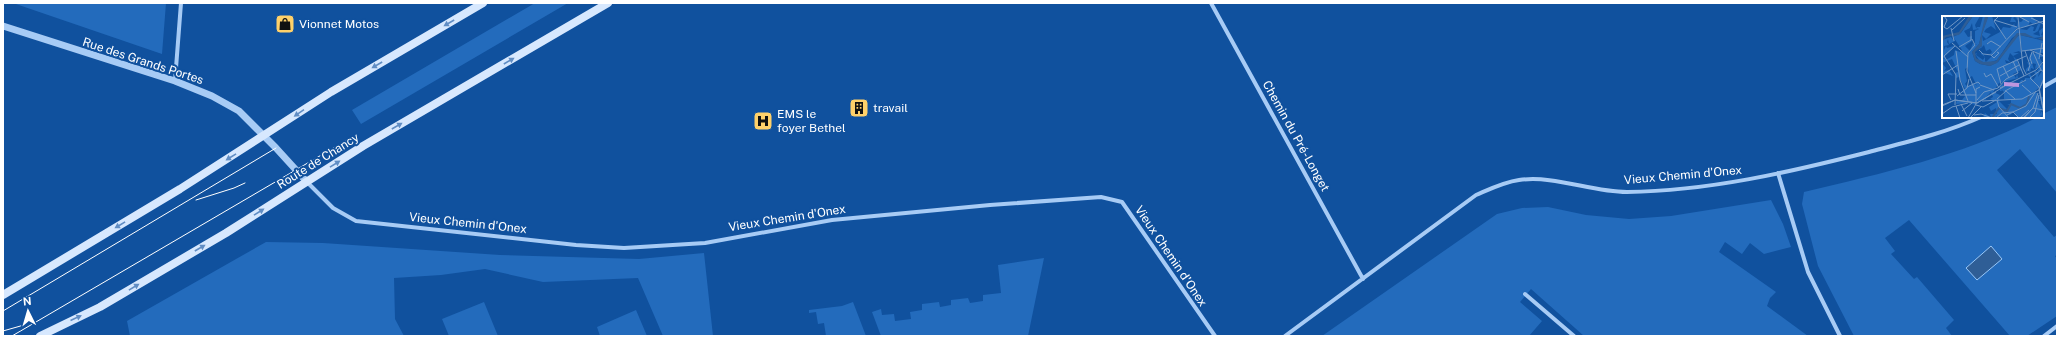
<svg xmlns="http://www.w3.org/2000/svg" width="2060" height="339" viewBox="0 0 2060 339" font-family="'Public Sans',sans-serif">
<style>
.green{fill:#236bbc}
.water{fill:#2f5e96;stroke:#98c7f8}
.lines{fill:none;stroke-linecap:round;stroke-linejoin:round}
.minor{stroke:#a7cbf5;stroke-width:4}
.tertiary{stroke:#a7cbf5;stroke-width:7}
.secondary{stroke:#d7e8fe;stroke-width:8}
.tram{stroke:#fff;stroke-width:1}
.oneway{fill:#608dc4}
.labels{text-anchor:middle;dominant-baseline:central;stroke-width:4;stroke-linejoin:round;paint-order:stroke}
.poi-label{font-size:12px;fill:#fff;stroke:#10519e;text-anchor:start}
.street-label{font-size:12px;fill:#fff;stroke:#10519e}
.inset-river{fill:none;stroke:#2f5e96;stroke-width:2}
.inset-road{fill:none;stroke:#7097c5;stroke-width:1}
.view{fill:#bd96df;fill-opacity:0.15;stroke:#bd96df;stroke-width:2}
.inset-edge{fill:none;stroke:#fff;stroke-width:2}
</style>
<rect width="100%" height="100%" fill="#10519e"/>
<path class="green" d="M13,3H166L162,54Z
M535,3H568L361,124L352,110Z
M2057,107V193L2020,149L1997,170L2054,237L2057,235V255L2055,256L2057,259V316L2027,336H2010L1909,220L1885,238L1895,251L1891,254L1914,279L1917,277L1954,320L1946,328L1952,336H1854L1818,266L1802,204L1804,192C1884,173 1964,155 2038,117H2043V114Z
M1771,200L1783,224L1791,247L1764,254L1750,243L1742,254L1725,242L1719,252L1776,292L1770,298L1767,306L1808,336H1584L1531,289L1520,302L1542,321L1529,336H1322L1497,214L1522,208L1548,207L1586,215L1629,219L1671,216Z
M266,242L323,243L500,255L639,259L704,253L713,336H663L638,278L543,282L485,269L441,275L394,278L395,319L404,336H130L127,321Z
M1044,258L1028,336H881L872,312L881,309L882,315L894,314L895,321L911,319L910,312L922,310V304L939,302L940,307L951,305V300L968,298L970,303L983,301V295L1001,293L998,265Z
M484,302L498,336H449L442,319Z
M853,302L866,336H826L824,323L818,324L816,312L809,313V310L842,306Z
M636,310L647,336H600L597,327Z"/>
<path class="water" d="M1991,246L2002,259L1977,280L1966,268Z"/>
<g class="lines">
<path class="minor" d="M1211,3L1363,279
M175,81L181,3
M2043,87L2057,79
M1778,173L1808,272L1840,336
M307,182L333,208L356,221L576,245L624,248L705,243L832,220L990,205L1101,197L1122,202L1215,336
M1525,294L1574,336
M1285,336L1476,195C1490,189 1504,182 1519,180C1555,175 1591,192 1627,192C1709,191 1790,172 1869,152C1907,142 1945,133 1981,117
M2044,336L2057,326"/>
<path class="tertiary" d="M3,26L175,81L212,96L239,111L276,148L307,182"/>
<path class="secondary" d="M3,295L180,189L331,92L483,3
M40,336L100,307L226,233L363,146L608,3"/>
<path class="tram" d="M196,200L234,188L245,183
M3,311L276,148
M3,331L24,325
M12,336L347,140"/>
</g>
<defs><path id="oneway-solid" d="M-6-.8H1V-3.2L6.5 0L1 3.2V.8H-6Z"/></defs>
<g class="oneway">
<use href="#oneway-solid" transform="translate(449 23) rotate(150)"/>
<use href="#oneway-solid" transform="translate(509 61) rotate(-30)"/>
<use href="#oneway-solid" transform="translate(377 65) rotate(150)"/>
<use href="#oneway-solid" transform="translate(299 113) rotate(146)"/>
<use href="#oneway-solid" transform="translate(397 126) rotate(-30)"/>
<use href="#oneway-solid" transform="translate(231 157) rotate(148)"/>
<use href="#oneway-solid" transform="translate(335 164) rotate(-32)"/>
<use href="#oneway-solid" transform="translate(259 212) rotate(-32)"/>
<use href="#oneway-solid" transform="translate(120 225) rotate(149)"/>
<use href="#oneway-solid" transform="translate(200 248) rotate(-30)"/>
<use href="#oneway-solid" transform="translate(134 287) rotate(-31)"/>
<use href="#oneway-solid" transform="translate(76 318) rotate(-24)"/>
</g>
<defs>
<g id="shop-square" transform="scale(1)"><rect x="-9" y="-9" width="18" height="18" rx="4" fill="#ffd16a" stroke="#10519e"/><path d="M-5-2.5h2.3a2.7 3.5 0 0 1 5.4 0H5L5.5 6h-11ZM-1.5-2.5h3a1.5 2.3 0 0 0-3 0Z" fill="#111"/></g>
<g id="building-square" transform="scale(1)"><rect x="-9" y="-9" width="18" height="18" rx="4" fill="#ffd16a" stroke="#10519e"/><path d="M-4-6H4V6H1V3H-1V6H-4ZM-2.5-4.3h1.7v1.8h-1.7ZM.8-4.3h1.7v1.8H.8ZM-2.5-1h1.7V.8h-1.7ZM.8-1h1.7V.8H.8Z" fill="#111"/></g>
<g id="hospital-square" transform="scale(1)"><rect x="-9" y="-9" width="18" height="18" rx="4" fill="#ffd16a" stroke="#10519e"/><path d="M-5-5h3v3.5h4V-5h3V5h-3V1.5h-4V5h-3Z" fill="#111"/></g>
</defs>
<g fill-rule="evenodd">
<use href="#shop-square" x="285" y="24"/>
<use href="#building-square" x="859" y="108"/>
<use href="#hospital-square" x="763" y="121"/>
</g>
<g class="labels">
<g class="poi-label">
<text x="299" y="24">Vionnet Motos</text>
<text x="873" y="108">travail</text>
<text x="777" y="114">EMS le<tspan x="777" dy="14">foyer Bethel</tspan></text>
</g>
<g class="street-label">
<text transform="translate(143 61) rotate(18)">Rue des Grands Portes</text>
<text transform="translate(1296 136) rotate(61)">Chemin du Pré-Longet</text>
<text transform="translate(318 161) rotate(-32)">Route de Chancy</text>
<text transform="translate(1683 175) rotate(-5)">Vieux Chemin d'Onex</text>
<text transform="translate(787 218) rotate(-9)">Vieux Chemin d'Onex</text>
<text transform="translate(468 223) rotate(6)">Vieux Chemin d'Onex</text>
<text transform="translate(1171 256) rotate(56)">Vieux Chemin d'Onex</text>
</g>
</g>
<g transform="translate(1942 16)">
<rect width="102" height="102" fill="#10519e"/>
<path d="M31,0H38L33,9L34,12L37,13L34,11H38L41,0L44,1L37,28L30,36L33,45L38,48L48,50L56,46L73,22L78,19L79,37L77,35L71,37H77L71,40L68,37L66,43L68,46L63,44L64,47H69L70,51L69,46L73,44L71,40L74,43L79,54L71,58L74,62L75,58L76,62L80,61L57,67L51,76L58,79L57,85L65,93L63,94H66L68,89L65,88H69V84L62,83V76L59,73L60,75H58V70L62,67L61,70L76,69L79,64H81V65L78,68L82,66L83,62H89L86,59L88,58L91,64L94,60L92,55L97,56L96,61L100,55H95L99,49L93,53L94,48L90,47L92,53L89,52L88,56L86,54L84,57V53L82,55L87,50L85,46L87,47L89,45H86L88,39L91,36L93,39L94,36L91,34L80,35L78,19L102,25V37H98L102,41H97L100,46L99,49L102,48L101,68L91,77H96L95,81L97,78L98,83H96L99,85H96L100,94L99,81H102V87H100L102,94H99L98,98L100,95L101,102L99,99L98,102H77L71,96L68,99L65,98L67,102L56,100L51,102H41L43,97L49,102L48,98H55L54,92L49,95L47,91L55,86L48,83L51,81L49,76L43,82L45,83L34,86V89L26,87L25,82V87L14,88L15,84H20L24,79L20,76L23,73L17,61L14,62L13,57L16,56L10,43L0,47L4,52L2,55L7,54L11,60L3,57L0,59V42L3,43L0,41V24L9,21L12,25L11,21L19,17ZM30,7L31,14L37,13L33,15V28L35,29H33L31,27L28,35L23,30L30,25V20L26,21L22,15L28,12ZM12,22L20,34L18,36L13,34L12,39L4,44L3,40L13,30L10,27L12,30L5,32L4,30L2,34V30L7,29L5,26L6,23L7,28L13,25ZM26,51L27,62L30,60L35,70L32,67L26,71L23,68L25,65L23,53ZM46,0H50L54,14L49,10L44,13L42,16L49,18L44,23L40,19L41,25L58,16L61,11L68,12L74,6H68L70,0H75L76,4L73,1L71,2L74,5L72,9L75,11L76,5L79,6L81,4L78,0H90L95,6L91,8L88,6L86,10L75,12L72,16L76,13L77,17L70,22L55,44L46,47L41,46L37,44L33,38L35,37L34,39L41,44L43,41L39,38V35L43,41V45L44,46L52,38H48L50,36L48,33L44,35L42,29L39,32L34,34L40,30V18ZM99,7H100V8L102,9V13L99,19L102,20L99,21L92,22L78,17V13L85,14L89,10L92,11L91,15H93L96,8L99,7L96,15L91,18L98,20L97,15L102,11Z" fill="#236bbc" fill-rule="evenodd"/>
<path d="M27,0H31L17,19L4,21L0,26V20L17,16ZM43,0L46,2L40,18V30L33,36L34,42L41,46L54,45L75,17H83L95,23L102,20V24L77,19L55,47L48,50L38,48L33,45L30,36L37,28Z" fill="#2f5e96"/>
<path class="inset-river" d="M50,102L57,92L65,95L69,88L78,92L85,88L87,80"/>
<path class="inset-road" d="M2,0L5,4L2,11L5,13L21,0M57,0L52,5L64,23M76,0L87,6M76,1L81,52L84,58M89,2L102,8M52,4L75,11M9,12L12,25M75,13L102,5M10,14L23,2M30,23L33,29L26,37L25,55L34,77M10,27L26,41M45,28L49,25L59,31M13,30L2,40L14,59L13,89M17,31L29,24V15M37,34L41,38L50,39M88,34L102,32M14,35L18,64L26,85M80,35L88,34L102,40M83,35L88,49L86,55M91,36L99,54M49,39L52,42L57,37L55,36M50,39L75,13M75,43L82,60M97,43L100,27M71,45L76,57M90,48L88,42L90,36M61,50L67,62M55,53L84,40M55,53L59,68M42,57L44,61L49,58L57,72M0,59L16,49M58,60L77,49M88,62L99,54L102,56M88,62L97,71L101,92M102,63L97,74L102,97M38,69L52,74M80,69L89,77M25,71L36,66L38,68M58,72L94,54L102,45M16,73L18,79H34M97,74L102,62M63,75L84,64M15,80L25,72L27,63M55,83L64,75L73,83M9,84L6,78H15M35,84L42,76L56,72L64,63L76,57M55,84L57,91L67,102M40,85L80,83L97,74M19,88L25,100M0,89L13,84L35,87L66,68M34,89L41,91L54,84M0,90L13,84L35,87L54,76M14,90L18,102M91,92L96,77M20,95L30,87M0,98L10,91L26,87M32,99L39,98L50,102M65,99L71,96L77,102M26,102L34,88V73L38,71M28,102L39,91M54,102L60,97L71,96L84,90L94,75M78,102L87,94M81,102L91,92L101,94M82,102L91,92M87,102L93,96L97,79"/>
<path class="view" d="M63,67L76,68V70L63,69Z"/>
<rect width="102" height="102" class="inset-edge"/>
</g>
<rect width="2060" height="339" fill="none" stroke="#ffffff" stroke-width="8"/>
<g transform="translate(28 311) rotate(355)" stroke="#10519e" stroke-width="3" paint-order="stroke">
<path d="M0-3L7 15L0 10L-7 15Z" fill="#ffffff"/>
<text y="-6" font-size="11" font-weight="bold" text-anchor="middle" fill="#ffffff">N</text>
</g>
</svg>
